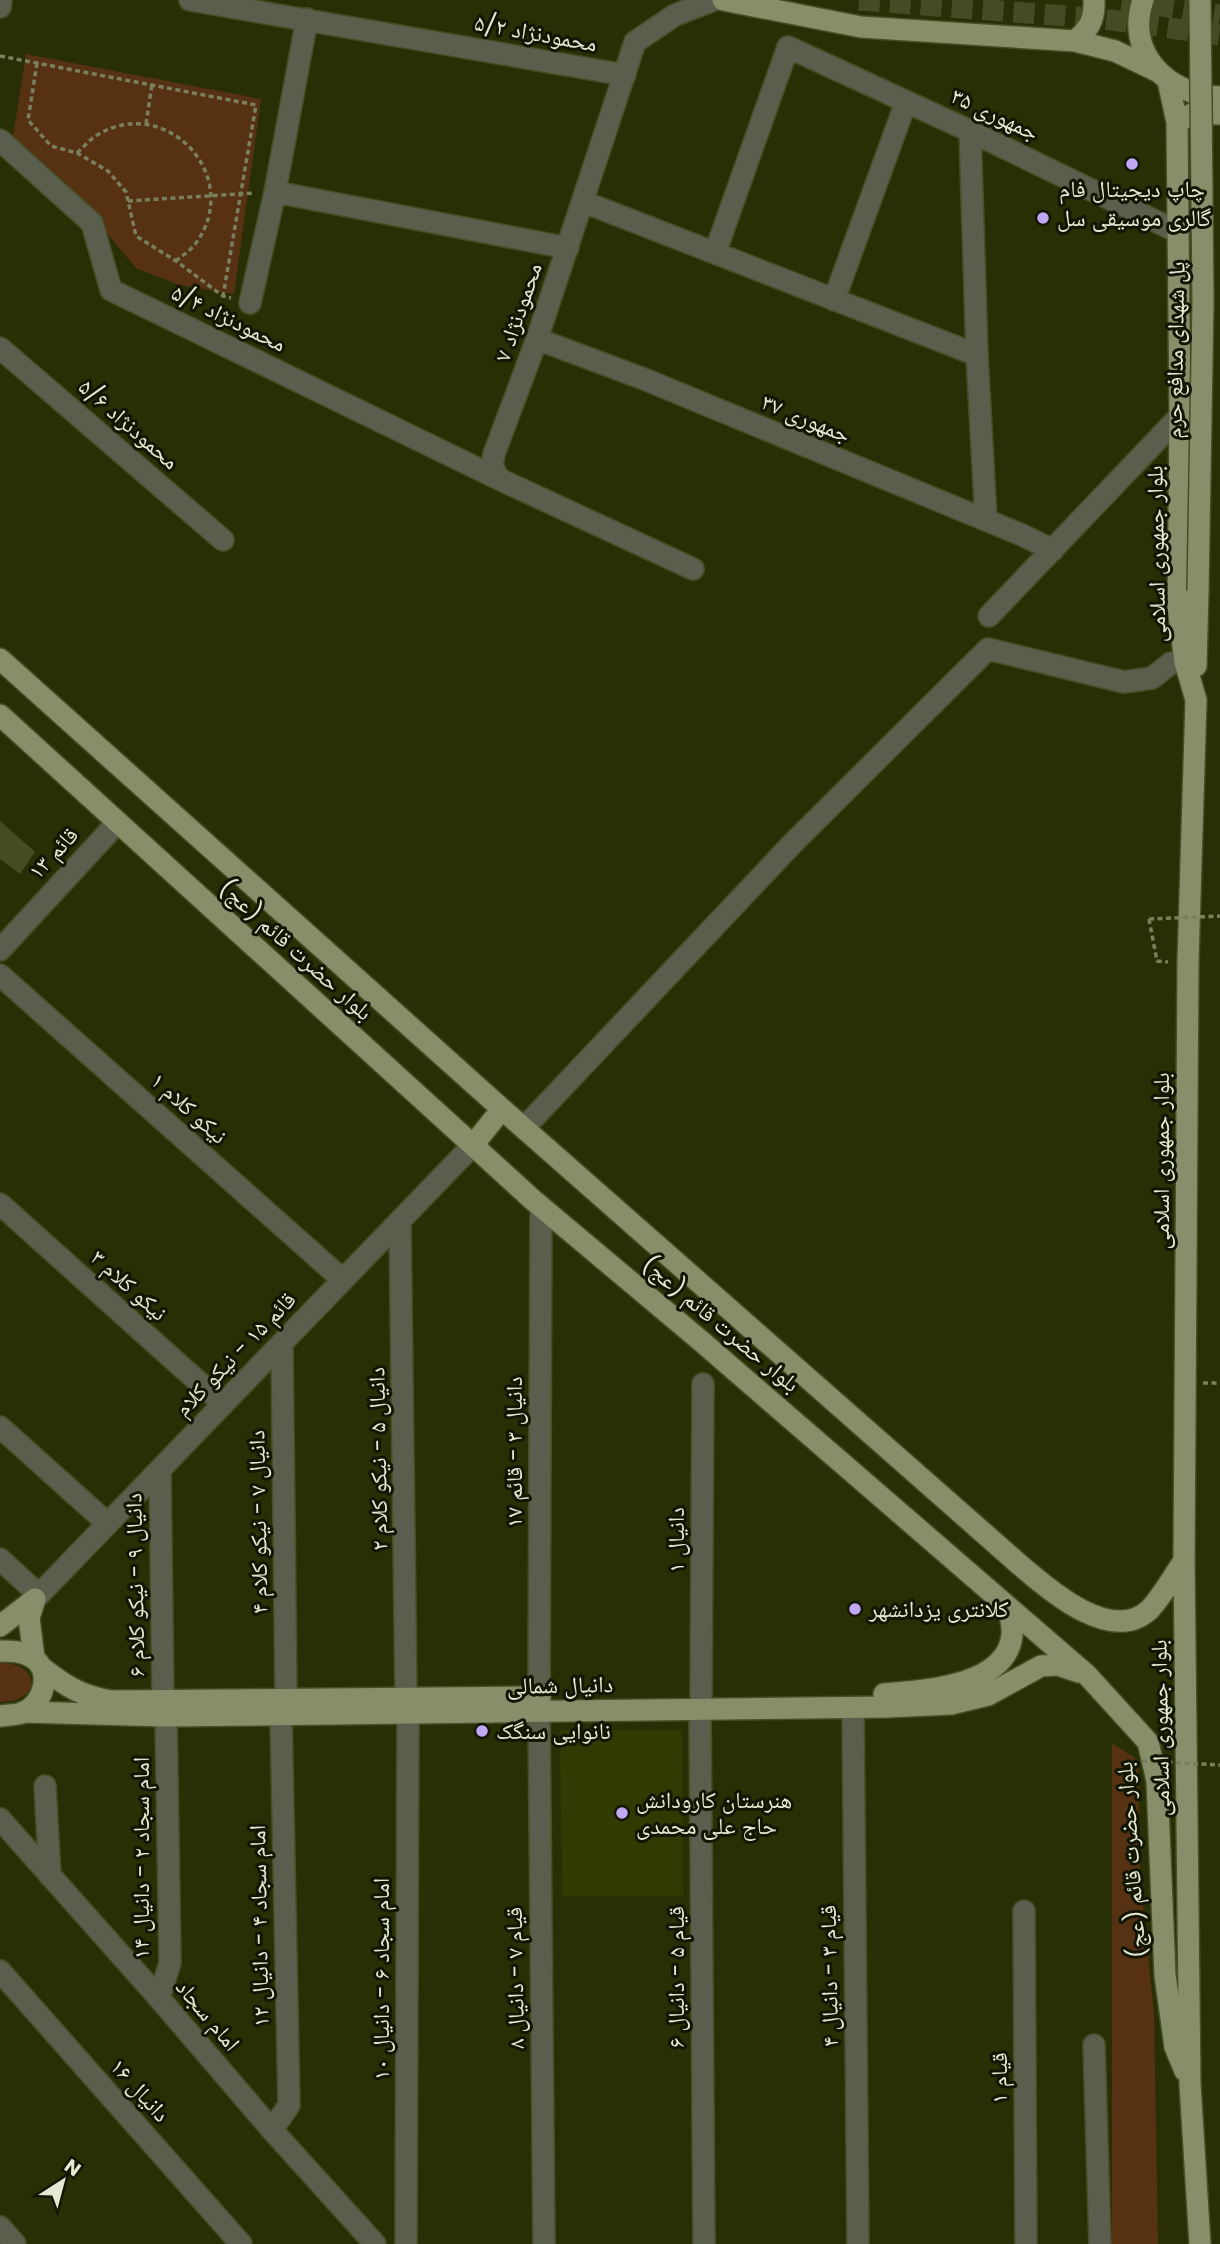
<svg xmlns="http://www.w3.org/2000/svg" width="1220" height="2244" viewBox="0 0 1220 2244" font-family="Poppins,'Noto Naskh Arabic',sans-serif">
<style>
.built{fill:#323a04}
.park{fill:#563212}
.building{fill:#444c22}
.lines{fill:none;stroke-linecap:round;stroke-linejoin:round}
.major-tunnel{stroke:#454b23;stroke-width:21;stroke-dasharray:21 10;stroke-linecap:butt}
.minor-casing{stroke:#474d25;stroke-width:24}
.major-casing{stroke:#474d25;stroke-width:24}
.path{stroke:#7a805d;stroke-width:3.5;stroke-dasharray:5 3.5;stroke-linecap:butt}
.minor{stroke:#5a5e4c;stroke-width:21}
.major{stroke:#878f6a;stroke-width:21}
.major-bridge-casing{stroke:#474d25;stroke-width:24;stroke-linecap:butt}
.path-bridge{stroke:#7a805d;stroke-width:3.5;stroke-dasharray:5 3.5;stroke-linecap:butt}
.major-bridge{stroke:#878f6a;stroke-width:21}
.poi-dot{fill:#c0a8f4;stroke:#131605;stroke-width:2.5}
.labels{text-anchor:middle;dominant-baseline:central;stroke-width:6;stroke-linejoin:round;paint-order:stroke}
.street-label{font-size:23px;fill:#e4ead2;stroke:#131605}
.poi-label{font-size:23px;fill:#e4ead2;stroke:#131605;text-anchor:start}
</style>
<rect width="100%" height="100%" fill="#292f04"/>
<path class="built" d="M560,1730H682L683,1896H562Z"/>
<path class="park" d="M26,54L261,99L234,294L179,285L136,268L65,182L13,137Z
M0,1663C40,1662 44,1701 0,1702Z
M1112,1743L1138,1760L1140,1876L1154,2013L1158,2244H1112Z"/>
<path class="building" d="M0,821L35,852L20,874L0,859Z"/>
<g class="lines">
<path class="major-tunnel" d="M859,0L1104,19L1220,35
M1122,0L1220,15"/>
<g class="minor-casing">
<path id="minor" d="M190,0L625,75
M0,7L1,0
M970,131L977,355L986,520
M0,140L92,223L111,290L499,479
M275,192L568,248
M584,202L977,355
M715,253L788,47L970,131L1178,232
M834,300L906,102
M250,303L275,192L307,19
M537,339L644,379L1022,535L1053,550
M0,348L223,540
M693,569L499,479L492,466L494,454L537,339L635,42L675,15L714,0
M989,616L1180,416
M0,950L117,823
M0,975L343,1280
M524,1128L793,843L988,649L1124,682L1152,678L1171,663L1185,662
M0,1204L223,1404
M400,1221L406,1698
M282,1344L286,1699
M0,1427L107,1523
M160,1470L163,1700
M0,1559L39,1595
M35,1599L473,1145
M701,1696L703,1384
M539,1697L541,1207
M853,1708L858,2244
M700,1710L704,2244
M539,1712L544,2244
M45,1786L50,1876
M0,1819L159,1998L272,2130L375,2244
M1024,1911L1026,2244
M0,1971L241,2244
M159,1998L170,1963L166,1716
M1094,2045L1100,2244
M272,2130L289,2105L281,1715
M0,2227L15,2244
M406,2244L408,1714"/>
</g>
<g class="major-casing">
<path id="major" d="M723,0L861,27L1075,41L1115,51L1159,72
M1143,0C1125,54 1168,95 1220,97
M1075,41C1089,29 1095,20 1094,0
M1168,81L1177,122L1180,416L1178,607L1185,662L1196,700L1188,962L1184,1561L1190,2084L1200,2244
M1185,118L1194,113L1220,114
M0,659L502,1109L1020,1565C1048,1589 1111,1645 1149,1610C1162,1597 1173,1576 1184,1561
M1196,666L1198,591
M0,715L533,1200L701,1341L1087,1675L1148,1742L1157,1781L1165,1975L1175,2047L1185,2071
M473,1145L502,1109
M0,1626L35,1599
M0,1651C11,1651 23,1651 33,1658C53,1671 44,1705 22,1713C16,1715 7,1715 0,1716
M34,1658L29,1618L35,1599
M41,1667C66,1686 80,1696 112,1701L540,1697
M884,1694C922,1691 1007,1687 1012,1635C1013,1627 1010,1617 1009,1608
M23,1712L166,1716L887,1707L951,1704L988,1695L1041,1666L1058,1665L1079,1672"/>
</g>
<path class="path" d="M0,56L256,105L223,296
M37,63L28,120L51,146L77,153L108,171L126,192L136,236L176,261L223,296L231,298
M146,124L152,84
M77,153C84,147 90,139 97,135C167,93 244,177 196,243C191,250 183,255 176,261
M128,201L255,193
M1149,919L1157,961L1168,962
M1203,1383H1220"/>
<use href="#minor" class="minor"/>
<use href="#major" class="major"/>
<g class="major-bridge-casing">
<path id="major-bridge" d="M1198,591L1203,301L1200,0"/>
</g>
<path class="path-bridge" d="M1149,919L1220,916
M1142,1761L1220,1765"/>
<use href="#major-bridge" class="major-bridge"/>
</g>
<g class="poi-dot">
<circle cx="1132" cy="164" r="7"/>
<circle cx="1043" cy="218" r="7"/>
<circle cx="855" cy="1609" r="7"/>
<circle cx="482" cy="1731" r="7"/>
<circle cx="622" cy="1813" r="7"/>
</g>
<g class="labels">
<g class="street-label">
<text transform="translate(536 33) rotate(10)">محمودنژاد ۵/۲</text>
<text transform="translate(995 114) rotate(25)">جمهوری ۳۵</text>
<text transform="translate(518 312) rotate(-71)">محمودنژاد ۷</text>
<text transform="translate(229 318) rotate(26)">محمودنژاد ۵/۴</text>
<text transform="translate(1175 350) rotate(-89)">پل شهدای مدافع حرم</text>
<text transform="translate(806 418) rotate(22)">جمهوری ۳۷</text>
<text transform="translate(129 424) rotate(41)">محمودنژاد ۵/۶</text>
<text transform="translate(1156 554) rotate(-91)">بلوار جمهوری اسلامی</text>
<text transform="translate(53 853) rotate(-47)">قائم ۱۳</text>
<text transform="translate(296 950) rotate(42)">بلوار حضرت قائم (عج)</text>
<text transform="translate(189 1108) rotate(42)">نیکو کلام ۱</text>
<text transform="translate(1161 1161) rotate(-90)">بلوار جمهوری اسلامی</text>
<text transform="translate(129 1285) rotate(42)">نیکو کلام ۳</text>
<text transform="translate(721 1324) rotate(40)">بلوار حضرت قائم (عج)</text>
<text transform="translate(235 1354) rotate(-46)">قائم ۱۵ - نیکو کلام</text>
<text transform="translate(514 1452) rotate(-90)">دانیال ۳ - قائم ۱۷</text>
<text transform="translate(378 1459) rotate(-91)">دانیال ۵ - نیکو کلام ۲</text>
<text transform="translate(258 1522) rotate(-91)">دانیال ۷ - نیکو کلام ۴</text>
<text transform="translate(676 1540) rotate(-90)">دانیال ۱</text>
<text transform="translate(135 1585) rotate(-91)">دانیال ۹ - نیکو کلام ۶</text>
<text transform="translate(560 1685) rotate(-1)">دانیال شمالی</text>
<text transform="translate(1160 1728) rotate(-91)">بلوار جمهوری اسلامی</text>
<text transform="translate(141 1858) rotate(-90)">امام سجاد ۲ - دانیال ۱۴</text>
<text transform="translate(1131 1860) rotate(-94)">بلوار حضرت قائم (عج)</text>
<text transform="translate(259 1926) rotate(-91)">امام سجاد ۴ - دانیال ۱۲</text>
<text transform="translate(829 1976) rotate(-91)">قیام ۳ - دانیال ۴</text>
<text transform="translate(676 1977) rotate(-90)">قیام ۵ - دانیال ۶</text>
<text transform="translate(515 1978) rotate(-91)">قیام ۷ - دانیال ۸</text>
<text transform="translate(381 1979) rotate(-90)">امام سجاد ۶ - دانیال ۱۰</text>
<text transform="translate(208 2015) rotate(50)">امام سجاد</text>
<text transform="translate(999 2078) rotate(-90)">قیام ۱</text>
<text transform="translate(140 2090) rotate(48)">دانیال ۱۶</text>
</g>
<g class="poi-label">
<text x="1132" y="189" text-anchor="middle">چاپ دیجیتال فام</text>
<text x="1057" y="218">گالری موسیقی سل</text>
<text x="869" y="1609">کلانتری یزدانشهر</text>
<text x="496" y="1731">نانوایی سنگک</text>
<text x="636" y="1800">هنرستان کارودانش<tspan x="636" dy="26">حاج علی محمدی</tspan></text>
</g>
</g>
<g transform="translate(63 2181) rotate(36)" stroke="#131605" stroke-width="5" paint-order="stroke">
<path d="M0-5L12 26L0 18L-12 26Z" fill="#e4ead2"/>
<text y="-10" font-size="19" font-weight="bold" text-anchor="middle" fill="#e4ead2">N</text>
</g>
</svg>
